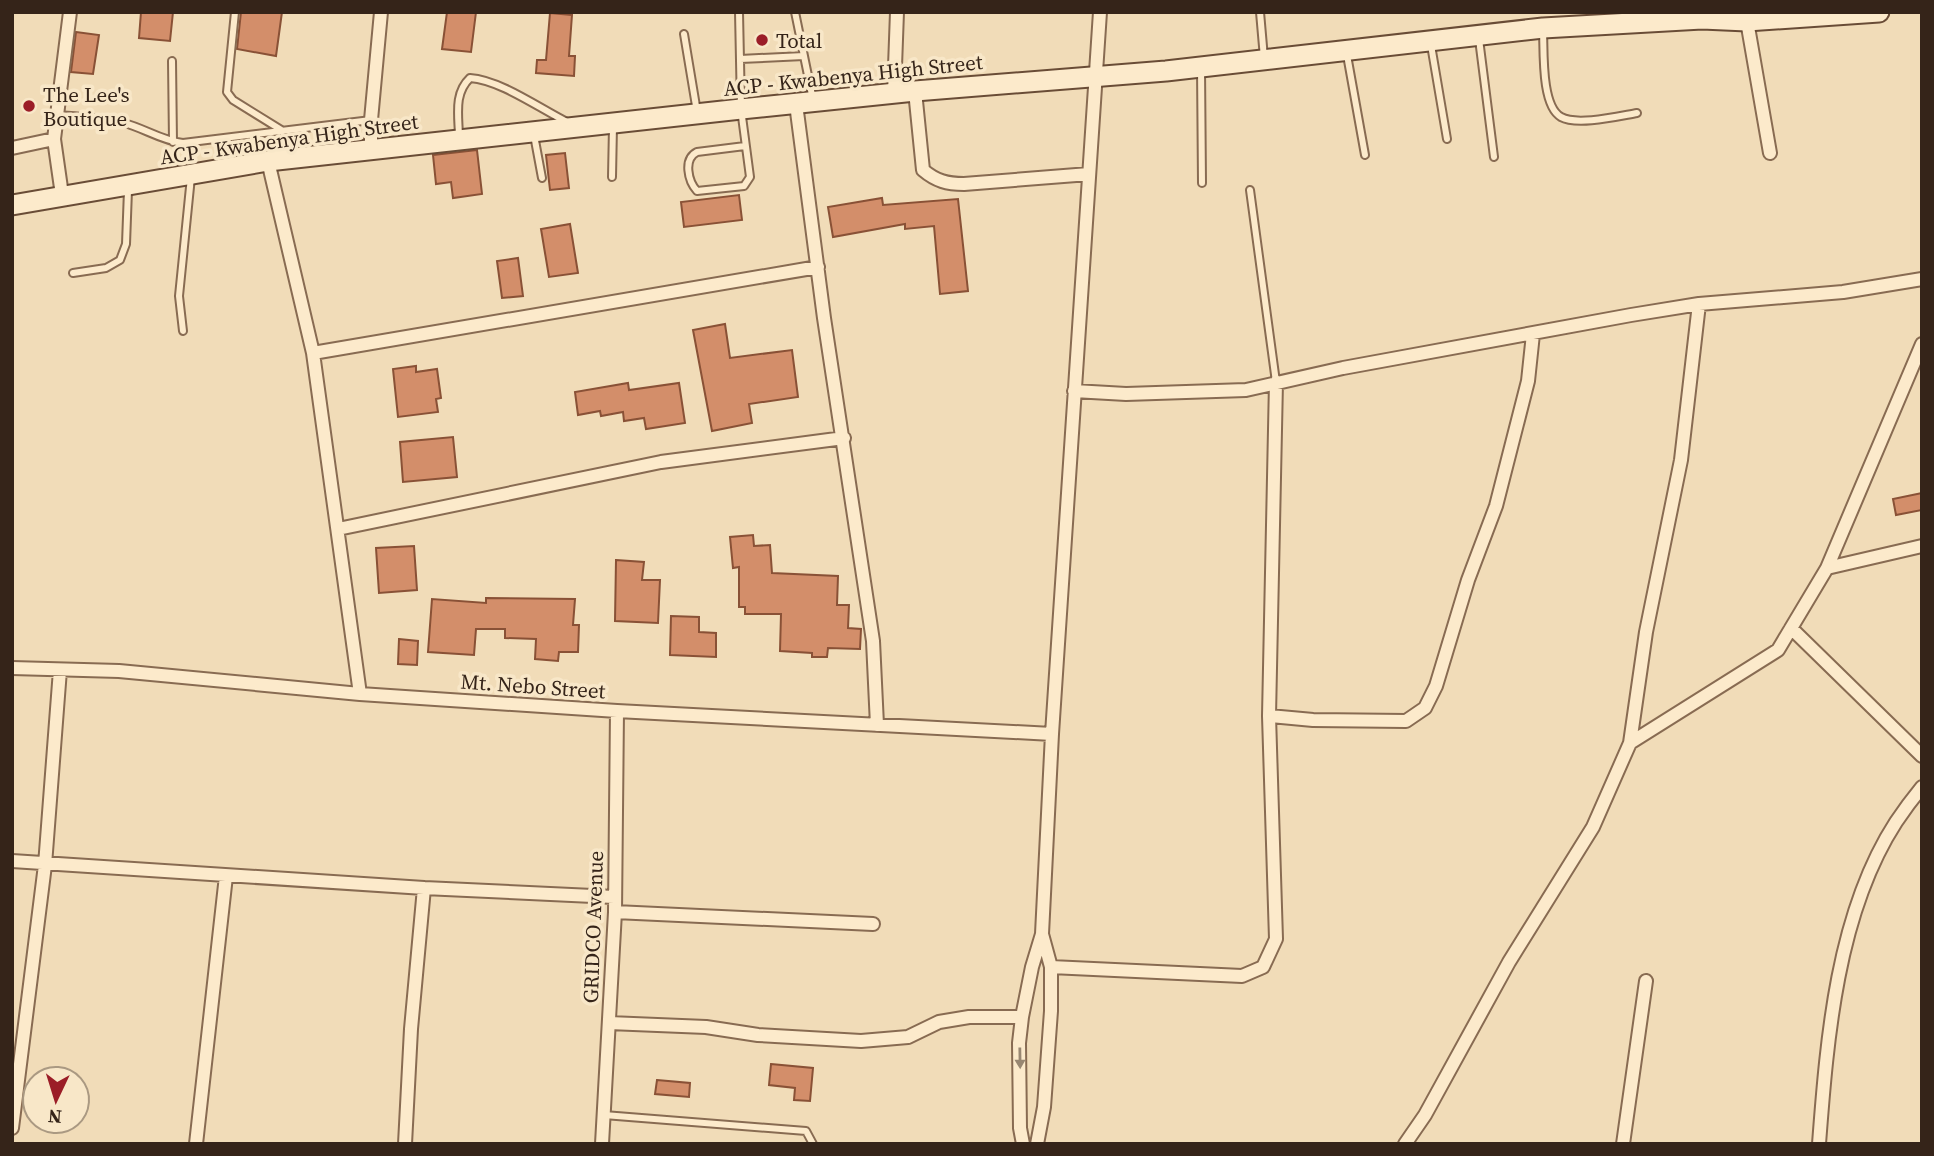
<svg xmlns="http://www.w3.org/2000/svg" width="1934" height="1156" viewBox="0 0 1934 1156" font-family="'Source Serif 4',serif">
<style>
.building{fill:#d38e6a;stroke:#895136;stroke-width:2}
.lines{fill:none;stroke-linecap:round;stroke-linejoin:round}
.lane-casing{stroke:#886b52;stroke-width:10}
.street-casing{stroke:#886b52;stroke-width:16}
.secondary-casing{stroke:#694c36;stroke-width:23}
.lane{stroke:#fceacb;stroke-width:6}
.street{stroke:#fceacb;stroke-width:12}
.secondary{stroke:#fceacb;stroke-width:19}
.oneway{fill:#988772}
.poi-dot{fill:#9b1d27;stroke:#f8e7c8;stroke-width:2.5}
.labels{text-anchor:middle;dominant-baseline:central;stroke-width:7;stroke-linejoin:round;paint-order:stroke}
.poi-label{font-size:21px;fill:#352419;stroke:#f8e7c8;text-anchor:start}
.street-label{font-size:21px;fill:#352419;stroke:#f8e7c8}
</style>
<rect width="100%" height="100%" fill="#f1dcb8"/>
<path class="building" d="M141,12H173L170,41L139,38Z
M241,12H282L276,56L237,49Z
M447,12H476L471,52L442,49Z
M550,13L572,15L569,56H575L574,76L536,73L537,60H546Z
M76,32L99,35L93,74L71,72Z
M477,150L482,194L453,198L451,182L436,184L433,155Z
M565,153L569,188L550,190L546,155Z
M739,195L742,220L684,227L681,202Z
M882,198L883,205L958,199L968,291L940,294L934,226L905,229V224L833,237L828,207Z
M570,224L578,273L549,277L541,229Z
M518,258L523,296L502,298L497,261Z
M725,324L730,358L792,350L798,397L749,404L752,423L712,431L693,330Z
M416,366V372L437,369L441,398L436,399L438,412L398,417L393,369Z
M628,383L629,390L679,383L685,423L646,429L644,418L624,421L623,412L601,416L600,411L578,415L575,392Z
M453,437L457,477L403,482L400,442Z
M1922,493V510L1896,515L1893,499Z
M753,535L754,546L770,545L772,573L838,576L837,605H849L848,628L861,629L860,649L828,648L827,657H812V653L780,651L781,614H745V607H739V567L733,568L730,537Z
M414,546L417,590L379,593L376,548Z
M616,560L644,562L642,580H660L658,623L615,621Z
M486,598L575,599L573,625H579L578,652H559L558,661L535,659L536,639L505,638V629H476L474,655L428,652L432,599L486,603Z
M671,616L699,617V632L716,633V657L670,655Z
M399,639L418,641L417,665L398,664Z
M771,1064L813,1068L810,1101L794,1100L795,1088L769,1085Z
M657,1080L690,1083L689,1097L655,1094Z"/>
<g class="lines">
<g class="lane-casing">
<path id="lane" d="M235,12L227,92L233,100L283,131
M739,12L741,109L750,177L744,186L697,191C688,181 683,159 697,152L745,146
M795,12L813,100
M1260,12L1264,58
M1543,30C1544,51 1541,106 1561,117C1577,126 1619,116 1637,113
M684,34L697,112
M1479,39L1494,157
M1431,45L1447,139
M1347,55L1365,155
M740,59L804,56
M172,61L173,142
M1201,68L1202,183
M56,115C79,116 101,118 124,123C144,128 162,141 183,143L371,120
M534,135L542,178
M459,139C459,117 453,94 470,78C500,80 539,108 567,122
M612,177L613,126
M1250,190L1276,382
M73,273L106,268L120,260L126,244L128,190
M183,331L179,296L191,177
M604,1115L806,1131L813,1144"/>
</g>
<g class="street-casing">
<path id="street" d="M1747,21L1770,153
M915,91L923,170C936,181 947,184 964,184L1089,174
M894,94L897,12
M796,104L824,318L873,641L877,725
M12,148L54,139
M371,148V120L381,12
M268,161L313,353L360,694
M62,195L54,139L70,12
M313,353L818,267
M1074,391L1126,394L1246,390L1343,368L1631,315L1699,304L1843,292L1922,279
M338,529L661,462L844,438
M1827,568L1922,546
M1791,628L1922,756
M12,668L119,671L360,694L617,711L1052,734
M1269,716L1313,720L1406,721L1425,708L1436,686L1468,580L1496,506L1528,381L1533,334
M1630,743L1778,650L1827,568L1922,344
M12,861L424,888L614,897
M615,912L873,924
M1051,967L1242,976L1263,967L1276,939L1269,716L1276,382
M609,1023L706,1027L758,1035L861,1041L908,1037L939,1022L969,1017H1022
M12,1128L45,865L60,670
M196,1144L226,876
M405,1144L411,1029L424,888
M602,1144L615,912L617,711
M1023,1144L1020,1128L1019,1043L1022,1017L1032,967L1042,934L1052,734L1100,12
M1037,1144L1044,1107L1051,1011V967L1042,934
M1405,1144L1425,1115L1509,962L1593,827L1630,743L1646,632L1681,460L1699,304
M1623,1144L1646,981
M1819,1144C1827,1038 1837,913 1896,822C1904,810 1913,798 1922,787"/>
</g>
<g class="secondary-casing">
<path id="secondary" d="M12,205L268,161L741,109L915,91L1166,71L1543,28L1702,19L1747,21L1879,12"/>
</g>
<use href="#lane" class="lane"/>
<use href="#street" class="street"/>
<use href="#secondary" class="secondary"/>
</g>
<defs><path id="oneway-solid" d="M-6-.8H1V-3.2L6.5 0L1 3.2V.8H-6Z" transform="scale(1.75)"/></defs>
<use class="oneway" href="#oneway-solid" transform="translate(1020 1058) rotate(89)"/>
<g class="poi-dot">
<circle cx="762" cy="40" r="7"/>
<circle cx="29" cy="106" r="7"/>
</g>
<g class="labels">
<g class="poi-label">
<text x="776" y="40">Total</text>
<text x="43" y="94">The Lee's<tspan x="43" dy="24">Boutique</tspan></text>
</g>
<g class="street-label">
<text transform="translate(853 75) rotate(-6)">ACP - Kwabenya High Street</text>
<text transform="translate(289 139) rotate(-8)">ACP - Kwabenya High Street</text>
<text transform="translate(533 686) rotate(4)">Mt. Nebo Street</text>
<text transform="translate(593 927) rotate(-88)">GRIDCO Avenue</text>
</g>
</g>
<rect width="1934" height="1156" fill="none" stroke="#352419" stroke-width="28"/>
<g transform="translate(56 1100) rotate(184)"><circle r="33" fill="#f8e7c8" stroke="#aa9982" stroke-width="2"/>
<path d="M0-5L12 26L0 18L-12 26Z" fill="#9b1d27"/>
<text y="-10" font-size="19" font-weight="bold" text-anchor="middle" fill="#352419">N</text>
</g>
</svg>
